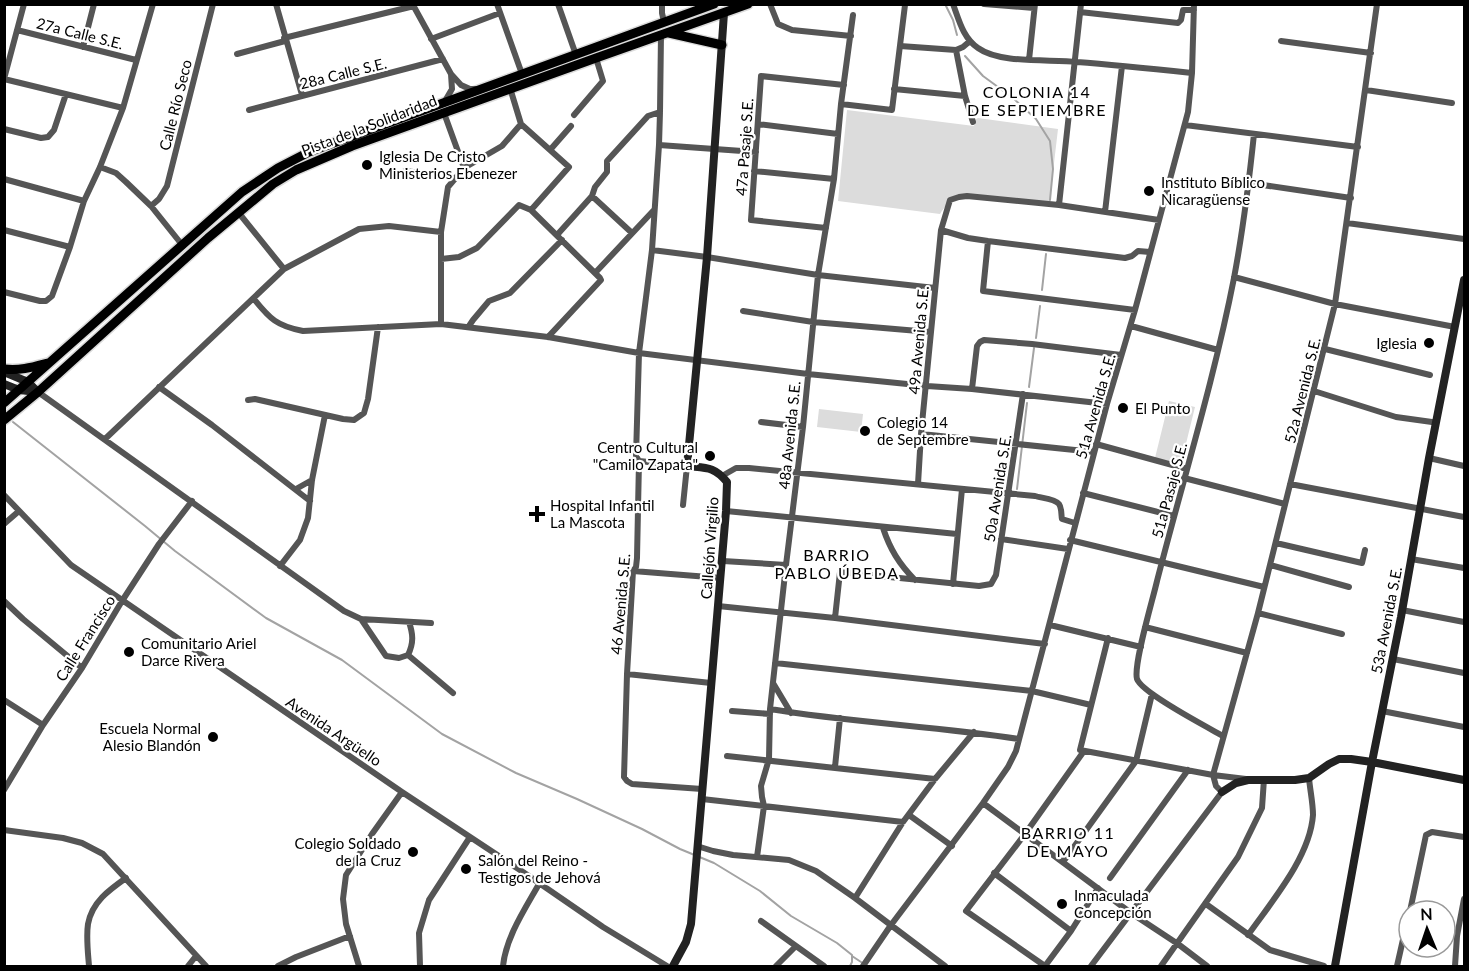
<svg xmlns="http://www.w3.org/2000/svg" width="1469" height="971" viewBox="0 0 1469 971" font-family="Lato,sans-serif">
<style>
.green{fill:#dcdcdc}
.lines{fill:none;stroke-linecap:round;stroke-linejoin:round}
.stream{stroke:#a3a3a3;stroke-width:2}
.primary-casing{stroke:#dbdbdb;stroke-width:12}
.street{stroke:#555;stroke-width:6}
.secondary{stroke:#222;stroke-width:8}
.primary{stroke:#000;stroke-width:9}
.poi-dot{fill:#000;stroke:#fff;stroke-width:2}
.labels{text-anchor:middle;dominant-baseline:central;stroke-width:4.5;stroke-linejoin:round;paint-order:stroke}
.street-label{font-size:15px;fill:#000;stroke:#fff}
.poi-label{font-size:15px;fill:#000;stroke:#fff;text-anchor:start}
.neighbourhood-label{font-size:16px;letter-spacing:1.5px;fill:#000;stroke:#fff}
</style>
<rect width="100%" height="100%" fill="#fff"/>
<path class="green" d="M847,110L974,126L976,119L978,118L1058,129L1049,206L969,198C953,200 949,200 940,214L838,201Z
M1169,401L1195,407L1181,464L1155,458Z
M819,409L863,414L861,432L817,427Z"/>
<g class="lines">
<path class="stream" d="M945,4L953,20L957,35
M965,56L983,76L1013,98L1036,119L1050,141L1053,169L1050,200
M1042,290L1046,254
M1036,338L1040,306
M1029,387L1034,348
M13,422L145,526L175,551L266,618L342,660L442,734L516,773L577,799L642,829L680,849L714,863L760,891L791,916L837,943L852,955V962L850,966
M1017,489L1027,403
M852,956L867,966"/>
<g class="primary-casing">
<path id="primary" d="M669,33L722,45
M4,369C20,371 33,367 48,363
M4,403L242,192L278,168L309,152L714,4
M4,420L38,392L208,238L273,184L296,170L352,146L596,58L748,4"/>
</g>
<path class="street" d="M276,4L302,95
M497,4L522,74
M558,4L576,55
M662,4V13L664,22
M770,4L778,24L792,30L851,36
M953,4C959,20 963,38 978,48C1000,64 1050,59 1077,62C1116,65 1154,69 1192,73
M984,4L1034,8
M413,5L451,74L461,85L470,89H476
M1080,12L1178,23L1181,20L1183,10H1194
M17,30L136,60
M661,34L660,112L659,145L652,250L639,353L636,456L639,461L637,558L636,567L633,571L627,674L624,777L627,781L632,784L702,789
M284,38L414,6
M431,39L500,13
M1281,41L1371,53
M900,46L956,50L963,47L970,41
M83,47L94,4
M956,50L965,96L973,122
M237,54L285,41
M1029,60L1035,4
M4,79L123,108
M4,79L24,4
M510,88L521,124L569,167L531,210L600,278L601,280L548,337
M894,89L965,96
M1366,90L1452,103
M445,101L452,89L451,74
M841,104L892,110L905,5
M249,110L443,59
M444,113L464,168
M574,115L603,81L596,58
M758,124L838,134
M1185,125L1358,147
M4,129L41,138L48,137L54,130L66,94
M659,145L756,152
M550,150L571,126
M100,167L116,173L126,182L151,206L183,246
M405,171L446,176L455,179
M754,171L834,179
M4,179L84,201
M1249,183L1351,198
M592,196L632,233
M1059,205L1081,4
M151,206L159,199L167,186L213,4
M238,212L284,269
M1105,212L1122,66
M1347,223L1464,239
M826,228L751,220L761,76L844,85
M4,230L70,247
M941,230L968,238L988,241L1125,258L1132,256L1138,251L1150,252
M557,235L592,196L595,187L607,172V161L648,116L660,112
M988,241L983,291L1135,310
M652,250L707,257L818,275L935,288
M441,259L459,257L477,248L519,205L531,210
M595,273L654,210
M1234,277L1335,304L1455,327
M4,292L40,301H46L52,296L70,247L84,201L100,167L123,108L153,4
M254,299C270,319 277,326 303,331L441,324L548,337L639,353L808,374L927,386L972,389L1107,404
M743,311L813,322L930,332
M441,324V232L448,187L464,168L502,146L521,124
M469,326L473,320L489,301L510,293L562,240
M1131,326L1218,350
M1325,349L1430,375
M159,387L212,425L310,501
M972,389L977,346L980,342L984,340L1032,344L1121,355
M1314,391L1396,417L1432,422
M38,392L344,611L361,619L431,623
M248,400L255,399L343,419L354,420L364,413L368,399L378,327
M761,422L803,427
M921,434L1094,452
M105,439L284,269L359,229L389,226L441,232
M1096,444L1187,469
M1429,458L1464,466
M639,461L687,466L683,505
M722,476L736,468H749L1035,496C1041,498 1055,499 1059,504C1062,508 1061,515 1062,519L1075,523
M1184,478L1285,504
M918,484L921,434L941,230L950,200L959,197L967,196L1059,205L1159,220
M1290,484L1464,517
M296,489L312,480
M1083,493L1174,516
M4,495L71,565L402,792L523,872L603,927L667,966
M726,511L957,534
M4,524L19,511
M883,528C890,549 899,564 915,580
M1001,539L1068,549
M1070,540L1264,587
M1276,543L1362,563L1365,550
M1411,559L1464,568
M723,561L786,565
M1270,565L1349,587
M280,566L300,540L308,518L312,480L325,415
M633,571L721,578
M953,584L962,489
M4,601L23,619L82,668
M718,606L835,618L1045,644
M1402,610L1464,622
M1258,613L1342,634
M835,618L840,572L979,586L991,584L996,575L1023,394
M361,619L386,656L399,658L408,655C414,642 413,634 409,622
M1050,625L1141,647
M1145,627L1247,653
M1108,638L1080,750L1213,775L1246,779
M408,655L453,693
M1393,659L1464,673
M775,663L1032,691L1091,705
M627,674L711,683
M773,683L791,713
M4,700L43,725
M770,709C853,723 937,726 1019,739
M732,711L770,714
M1382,711L1464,727
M1223,736C1207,727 1142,693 1137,679C1133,665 1153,599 1157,581C1183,480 1214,380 1234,278C1243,230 1249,182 1254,134
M727,756L935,779
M835,767L840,718
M4,790L43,725L82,668L122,601L159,544L192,501
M702,799L903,822
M983,803L1131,913L1178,944L1207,966
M909,815L952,846
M4,830L63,838L82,843L103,854L206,966
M697,846L713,851L733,855L789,860L816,871L855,898L945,966
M757,857L764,806L762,797L761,786L769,759L770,709L786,565L803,427L818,275L834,179L841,104L853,15
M1063,862L1136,761L1152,694
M994,873L1071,931
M1110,878L1188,770
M855,898L903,822L935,779L974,732
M1206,904L1270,950L1324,966
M1410,911L1426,835L1432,832L1464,837
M761,921L796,946
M1248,935C1272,901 1310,857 1313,815C1313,803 1310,790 1309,778
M89,966C88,953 86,937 88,924C92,902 109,890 126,878
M188,966L196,956
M278,966L296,957L350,936
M359,966L346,924L343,899L346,875L372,834L402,792
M420,966L419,933L429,900L470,837
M503,966C506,937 525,909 539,884
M776,966L796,946L824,966
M863,966L891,925L983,803L1008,767L1016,751L1107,404L1135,310L1188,112L1192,73L1194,4
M1045,966L966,911L1025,834L1084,751
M1045,966L1071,931L1098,888
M1091,966L1222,792L1216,786L1213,775L1258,613L1335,304L1377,4
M1161,966L1238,857L1262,808L1264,779
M1397,966L1409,913
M1455,966L1457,936L1464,899"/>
<path class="secondary" d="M4,372L28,382L38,392
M4,384L19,390L38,392
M1222,792L1236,783L1248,780H1295L1309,778L1329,764L1339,759H1351L1372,762L1464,780
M673,966L686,942L691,924L726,511L727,482C714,466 706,468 687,466L707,257L724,13
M1335,966L1372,762L1401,617L1429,458L1464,280"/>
<use href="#primary" class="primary"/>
</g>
<g class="poi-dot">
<circle cx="367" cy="165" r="6"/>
<circle cx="1149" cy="191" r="6"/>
<circle cx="1429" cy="343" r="6"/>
<circle cx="1123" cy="408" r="6"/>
<circle cx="865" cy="431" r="6"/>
<circle cx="710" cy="456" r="6"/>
<path d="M534 505h6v6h6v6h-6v6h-6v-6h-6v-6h6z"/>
<circle cx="129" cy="652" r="6"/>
<circle cx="213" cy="737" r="6"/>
<circle cx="413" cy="852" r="6"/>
<circle cx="466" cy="869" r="6"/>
<circle cx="1062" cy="904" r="6"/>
</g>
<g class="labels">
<g class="street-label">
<text transform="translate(80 33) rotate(14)">27a Calle S.E.</text>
<text transform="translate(343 73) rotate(-14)">28a Calle S.E.</text>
<text transform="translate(175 105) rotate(-76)">Calle Río Seco</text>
<text transform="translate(369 125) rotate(-21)">Pista de la Solidaridad</text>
<text transform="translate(744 147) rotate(-86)">47a Pasaje S.E.</text>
<text transform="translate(918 340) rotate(-85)">49a Avenida S.E.</text>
<text transform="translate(1302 390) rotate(-76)">52a Avenida S.E.</text>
<text transform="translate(1095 406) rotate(-74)">51a Avenida S.E.</text>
<text transform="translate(789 435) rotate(-84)">48a Avenida S.E.</text>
<text transform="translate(997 488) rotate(-81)">50a Avenida S.E.</text>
<text transform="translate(1169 490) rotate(-75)">51a Pasaje S.E.</text>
<text transform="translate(709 548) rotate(-86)">Callejón Virgilio</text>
<text transform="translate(620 604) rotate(-85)">46 Avenida S.E.</text>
<text transform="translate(1386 620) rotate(-79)">53a Avenida S.E.</text>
<text transform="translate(85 638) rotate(-58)">Calle Francisco</text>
<text transform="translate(334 731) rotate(34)">Avenida Argüello</text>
</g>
<g class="poi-label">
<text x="379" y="156">Iglesia De Cristo<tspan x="379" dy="17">Ministerios Ebenezer</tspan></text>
<text x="1161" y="182">Instituto Bíblico<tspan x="1161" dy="17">Nicaragüense</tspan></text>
<text x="1417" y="343" text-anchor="end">Iglesia</text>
<text x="1135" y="408">El Punto</text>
<text x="877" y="422">Colegio 14<tspan x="877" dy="17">de Septembre</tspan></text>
<text x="698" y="447" text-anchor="end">Centro Cultural<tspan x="698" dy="17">"Camilo Zapata"</tspan></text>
<text x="550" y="505">Hospital Infantil<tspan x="550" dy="17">La Mascota</tspan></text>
<text x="141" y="643">Comunitario Ariel<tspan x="141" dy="17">Darce Rivera</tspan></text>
<text x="201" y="728" text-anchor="end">Escuela Normal<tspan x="201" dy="17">Alesio Blandón</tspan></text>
<text x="401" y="843" text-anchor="end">Colegio Soldado<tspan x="401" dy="17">de la Cruz</tspan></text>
<text x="478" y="860">Salón del Reino -<tspan x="478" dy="17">Testigos de Jehová</tspan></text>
<text x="1074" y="895">Inmaculada<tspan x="1074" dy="17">Concepción</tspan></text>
</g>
<g class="neighbourhood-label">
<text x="1037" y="91">COLONIA 14<tspan x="1037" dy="18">DE SEPTIEMBRE</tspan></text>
<text x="837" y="554">BARRIO<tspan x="837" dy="18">PABLO ÚBEDA</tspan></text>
<text x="1068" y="832">BARRIO 11<tspan x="1068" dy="18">DE MAYO</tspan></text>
</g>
</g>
<rect width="1469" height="971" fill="none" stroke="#000000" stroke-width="12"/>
<g transform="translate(1427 929) rotate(358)"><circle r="28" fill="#ffffff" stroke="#999999" stroke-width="1.5"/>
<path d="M0-4.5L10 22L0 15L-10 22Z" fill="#000000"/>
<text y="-9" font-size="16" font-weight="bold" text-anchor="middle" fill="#000000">N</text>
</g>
</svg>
